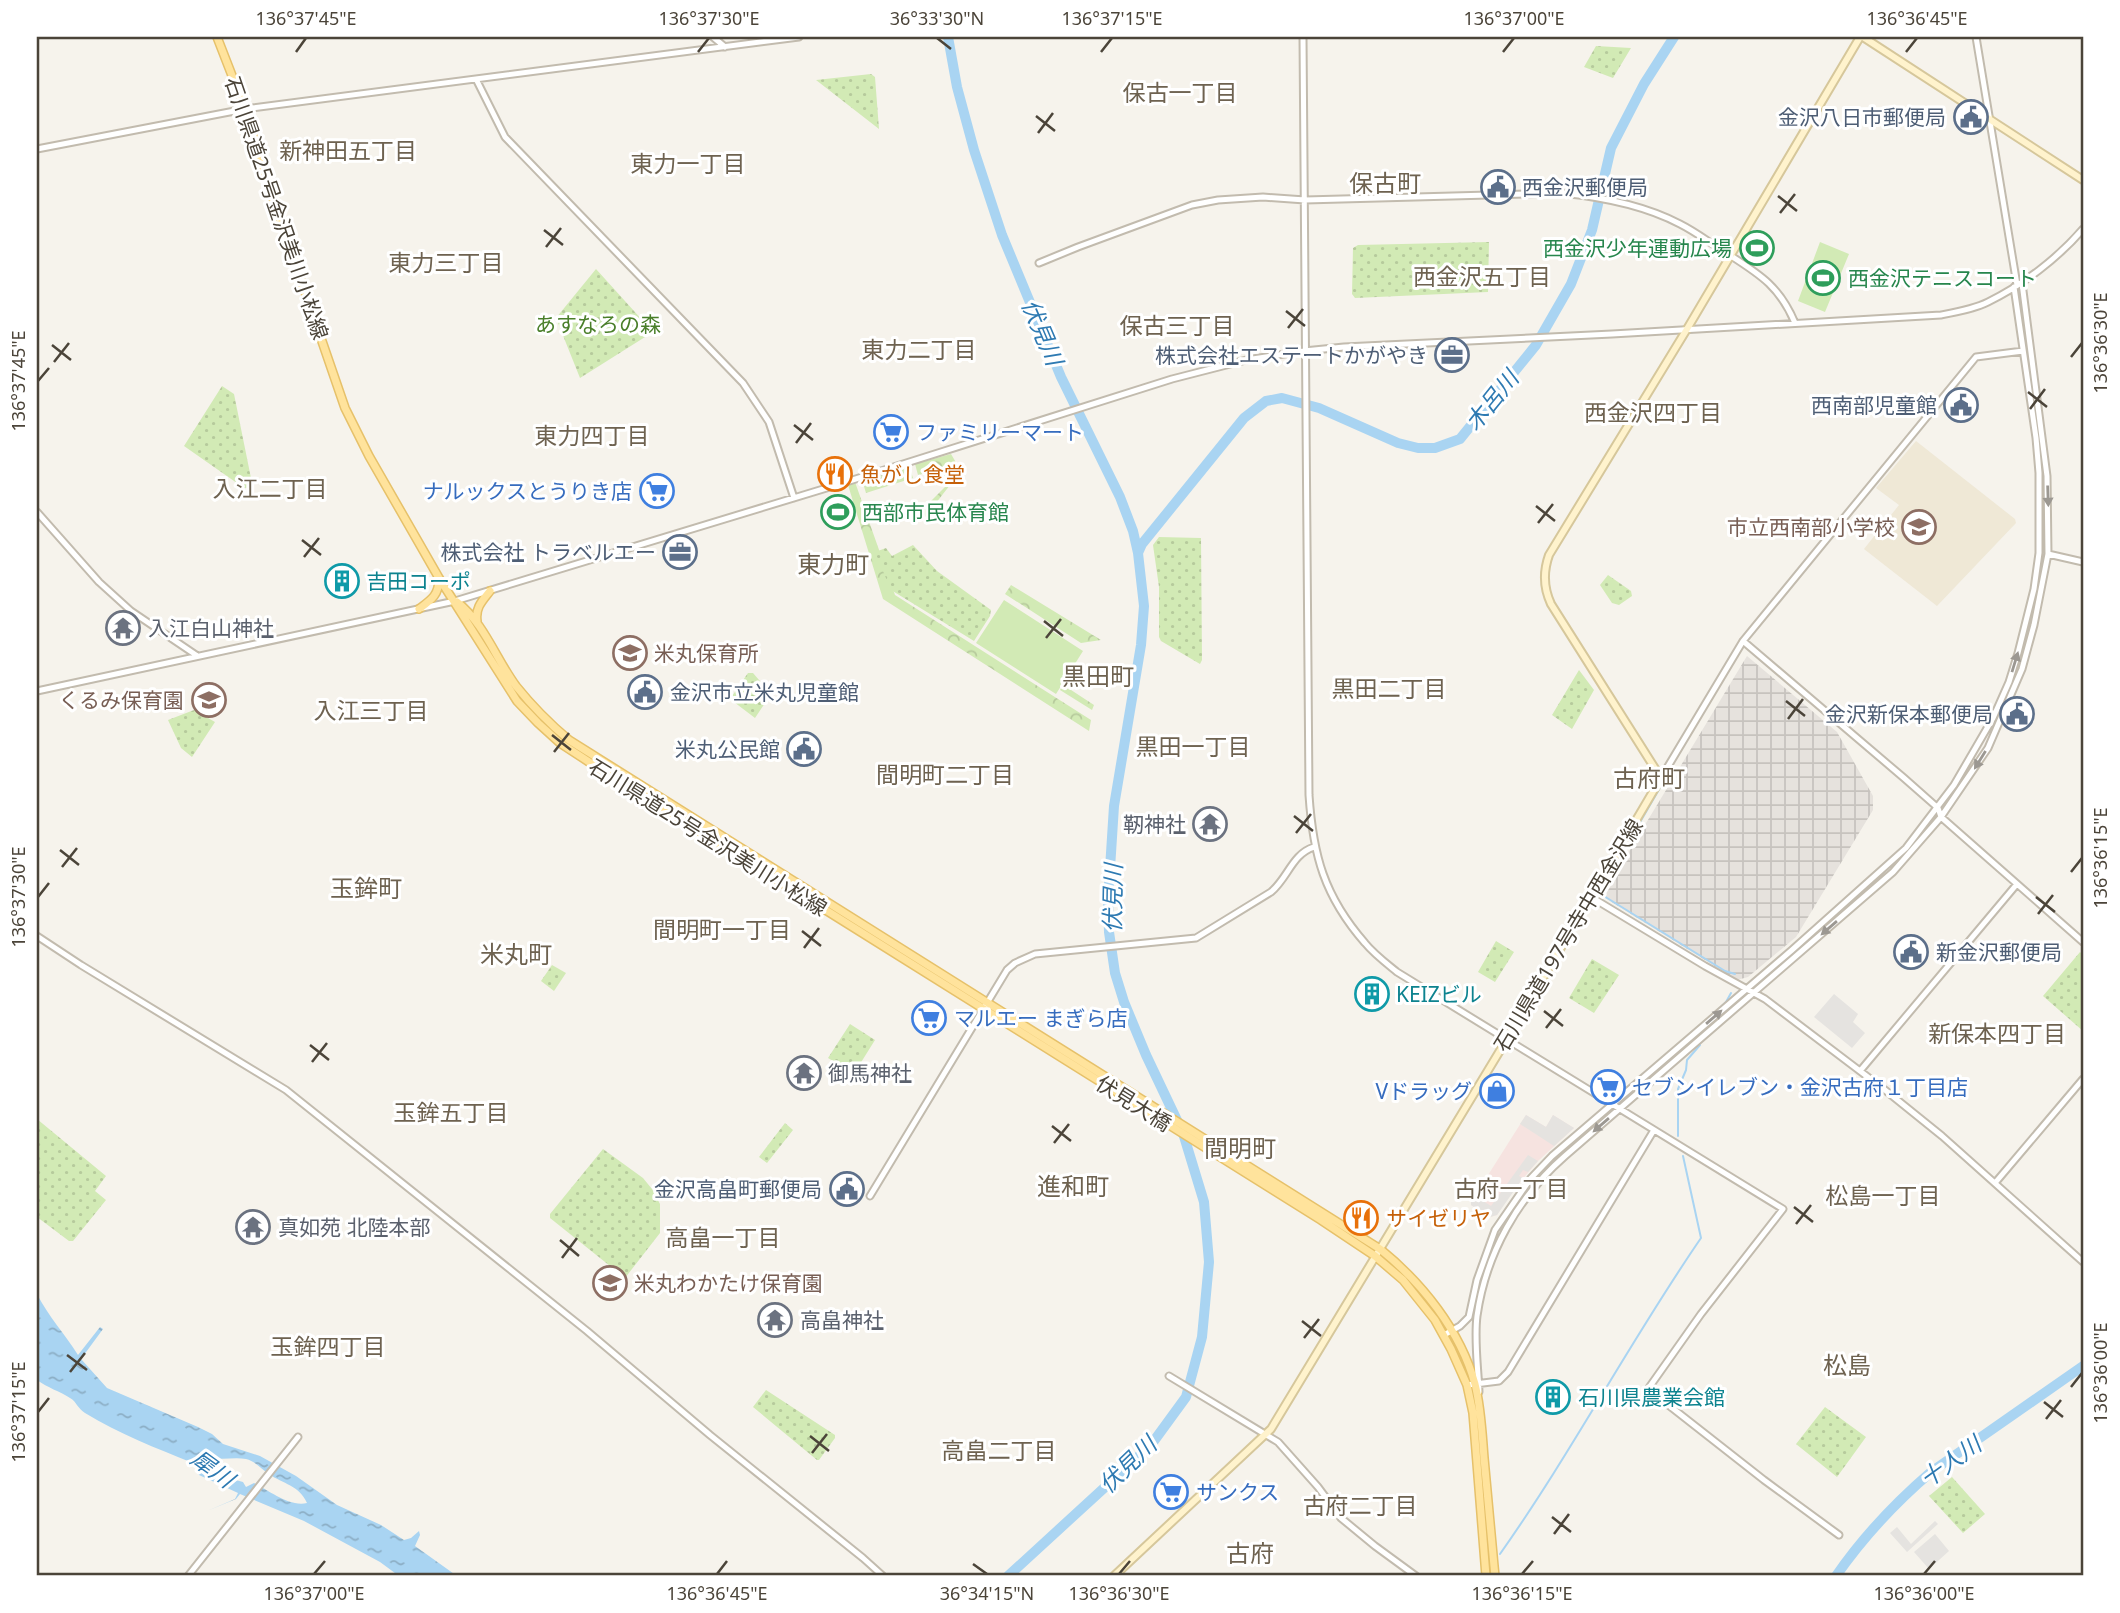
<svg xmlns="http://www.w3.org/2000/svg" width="2120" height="1613" viewBox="0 0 2120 1613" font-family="'Noto Sans','Noto Sans JP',sans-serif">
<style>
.industrial{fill:url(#industrial-grid)}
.education{fill:#efe8d6}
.medical{fill:#f6e3e0}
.forest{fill:url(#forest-crowns)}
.park{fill:url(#park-dots)}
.pitch{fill:#d2eab5}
.parking{fill:#e5e3e0}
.water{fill:url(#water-ripples);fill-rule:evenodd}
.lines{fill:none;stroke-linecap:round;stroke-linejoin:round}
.stream{stroke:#a9d4f2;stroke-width:2}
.river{stroke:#a9d4f2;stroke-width:10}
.tertiary-casing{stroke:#c2bbae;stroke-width:9}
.secondary-casing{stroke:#d6c79b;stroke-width:10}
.primary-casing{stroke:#e6c16a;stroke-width:10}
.tertiary{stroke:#fff;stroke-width:5}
.secondary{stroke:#fff3cd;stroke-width:6}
.primary{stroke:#ffe39c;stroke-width:7}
.oneway{fill:#9c9892}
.ticks{fill:none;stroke:#4b4439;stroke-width:2.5}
.labels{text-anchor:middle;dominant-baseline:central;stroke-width:6;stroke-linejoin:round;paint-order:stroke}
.service-label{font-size:21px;fill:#4e5e75;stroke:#fff;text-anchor:end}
.street-label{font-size:21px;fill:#4b4439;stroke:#fff}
.leisure-label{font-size:21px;fill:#27864d;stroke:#fff;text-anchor:start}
.park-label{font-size:21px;fill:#4a7f2a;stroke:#fff}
.shop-label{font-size:21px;fill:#366cbe;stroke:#fff;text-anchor:start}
.food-label{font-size:21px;fill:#c56008;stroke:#fff;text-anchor:start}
.education-label{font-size:21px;fill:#785e54;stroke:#fff;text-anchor:end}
.culture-label{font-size:21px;fill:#0d838f;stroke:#fff;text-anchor:start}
.worship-label{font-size:21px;fill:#5b616d;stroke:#fff;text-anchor:start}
.neighbourhood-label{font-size:23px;fill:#6e6250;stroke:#fff}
.water-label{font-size:23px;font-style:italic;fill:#2e7ab2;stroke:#fff}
.quarter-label{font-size:24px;fill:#6e6250;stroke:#fff}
.neatline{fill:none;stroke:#4b4439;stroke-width:2.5}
.ticks-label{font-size:18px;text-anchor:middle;fill:#4b4439}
</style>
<defs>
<pattern id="industrial-grid" width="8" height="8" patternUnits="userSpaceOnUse" patternTransform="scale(1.75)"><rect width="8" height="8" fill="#e6e2dd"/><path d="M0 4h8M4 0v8" fill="none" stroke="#c7c3be"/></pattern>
<pattern id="forest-crowns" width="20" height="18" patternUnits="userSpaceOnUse" patternTransform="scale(1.75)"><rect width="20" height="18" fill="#d2eab5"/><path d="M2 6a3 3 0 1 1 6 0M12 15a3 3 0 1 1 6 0" fill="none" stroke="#b6ca9c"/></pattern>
<pattern id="park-dots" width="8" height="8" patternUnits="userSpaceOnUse" patternTransform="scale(1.75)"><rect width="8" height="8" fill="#d2eab5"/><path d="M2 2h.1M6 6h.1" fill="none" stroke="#b6ca9c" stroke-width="1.8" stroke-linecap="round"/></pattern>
<pattern id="water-ripples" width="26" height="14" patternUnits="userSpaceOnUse" patternTransform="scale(1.75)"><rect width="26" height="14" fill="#a9d4f2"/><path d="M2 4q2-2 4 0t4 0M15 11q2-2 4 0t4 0" fill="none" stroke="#8caec5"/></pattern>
</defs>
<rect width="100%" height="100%" fill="#f6f3ec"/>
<path class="industrial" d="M1747,656L1837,732L1873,796V810L1796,937L1748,977L1737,980L1602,896Z"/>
<path class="education" d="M1916,441L2015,519L2016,523L1937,606L1864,549L1899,505L1876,488Z"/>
<path class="medical" d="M1526,1115L1546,1127L1553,1115L1574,1128L1538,1161L1510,1194L1497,1215L1490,1217L1471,1205V1202Z"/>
<path class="forest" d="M951,454L961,471L925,517L922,510L946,486L942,469L918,475L915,464Z
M909,465L913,478L866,493L862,480Z
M855,482L895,595L1091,720L1089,731L883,599L848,485Z
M1011,585L1101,640L1081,643L1005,594Z
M1077,663L1082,666L1068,688L1094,705L1092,710L1060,690Z"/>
<path class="park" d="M1596,46L1631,48L1613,78L1584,67Z
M871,74L875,77L879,129L816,80Z
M1489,242L1488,292L1355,298L1352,294L1353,248L1358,245Z
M596,269L653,332L580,378L556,318Z
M222,386L234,394L253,488H244L184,446Z
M1159,537L1201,538L1202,660L1200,664L1161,641L1159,637V587L1153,545Z
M913,545L937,571L991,610L990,616L974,641L891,590L875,552L886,548L892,556Z
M1608,575L1631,591L1632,596L1619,605L1612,603L1600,585Z
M1579,670L1594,690L1572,729L1552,715Z
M748,673H753L771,694L755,718L730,699Z
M194,710L215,722L192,757L181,748L168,720Z
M1496,941L1514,952L1495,982L1478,972Z
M2080,952L2083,955V1031L2043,996Z
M1592,959L1619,975L1594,1013L1569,998Z
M552,965L566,973L554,991L541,981Z
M850,1024L875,1040L855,1072H852L828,1058Z
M37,1119L106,1176L95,1191L106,1200L73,1241H69L37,1217Z
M785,1123L793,1130L767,1163L759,1157Z
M603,1149L643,1178L652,1189L660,1204V1233L625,1278L550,1218V1214Z
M766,1390L835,1435V1438L819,1460H817L753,1407Z
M1825,1407L1866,1437L1837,1477L1796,1444Z
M1952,1477L1985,1514L1963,1533L1929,1496Z"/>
<path class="pitch" d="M1820,242L1849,254L1825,312L1798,301Z
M1004,600L1083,651L1056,694L976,643Z"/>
<path class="parking" d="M1834,994L1858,1014L1853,1022L1865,1033L1852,1048L1814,1017Z
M1526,1115L1546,1127L1553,1115L1574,1128L1554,1146L1520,1124Z
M1528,1155L1538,1161L1528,1172L1523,1170L1519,1176L1523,1178L1497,1215L1490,1217L1471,1205V1202L1475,1196L1491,1206Z
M1935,1521L1938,1524L1907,1552L1890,1533L1897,1527L1911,1544Z
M1935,1534L1949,1551L1929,1569L1914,1552Z"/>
<path class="water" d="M37,1294C48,1316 65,1334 78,1355L100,1327L103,1329L81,1359L107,1388L198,1427L212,1434L223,1444L260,1456L296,1476L337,1505L381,1525L404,1540L411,1538L419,1531L420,1535L415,1546L457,1576H399L380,1562L304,1521L240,1494L236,1499L207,1511L235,1499L238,1493L199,1475L193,1463C156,1448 119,1434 85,1413C77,1408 77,1402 70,1398C59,1391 48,1388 37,1380L39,1334L37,1327ZM213,1458C224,1460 235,1457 246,1459C255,1461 261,1469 269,1474C283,1484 299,1485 307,1503C289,1507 270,1491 254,1483L246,1487L243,1482L232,1479L229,1473Z"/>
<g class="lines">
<path class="stream" d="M1661,786L1599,893L1725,971L1735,974
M1714,1014L1726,1002L1731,993
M1678,1136V1089L1686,1070L1687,1060L1700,1045
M1500,1554C1572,1452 1630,1341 1701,1238L1683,1156
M1490,1572L1491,1576"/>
<path class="river" d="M948,37L957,87L974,150L1002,235L1061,377L1120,497L1133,531L1138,553L1144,606L1141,645L1114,806L1108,900L1109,932L1115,973L1124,1002L1146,1055L1183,1133L1204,1202L1209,1262L1202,1337L1186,1397L1151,1445L1008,1576
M1138,553L1142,544L1244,418L1266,401L1282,398L1319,408L1398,443L1418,448H1435L1460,439L1536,345L1571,284L1592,230L1611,148L1644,84L1674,37
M1836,1576C1863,1537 1895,1503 1931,1472L2083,1366"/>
<g class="tertiary-casing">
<path id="tertiary" d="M713,37L725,47
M1303,37L1309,795C1313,855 1324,896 1365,943C1374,954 1386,963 1397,972L1783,1209L1701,1314L1648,1389L1764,1480L1839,1535
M1976,37L2017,285
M476,79L505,137L743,383L769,422L794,498
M37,149L245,109L799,37
M1039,263L1078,247L1192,205L1218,200L1263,197L1305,200L1561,193C1602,197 1644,205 1680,224C1696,232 1710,243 1725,252C1759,274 1779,285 1795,323
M37,512L99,582L131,611L196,655
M2048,554L2083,562
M1743,641L1904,778L1938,808L1941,817L2083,942
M37,691L455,601L843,483L1172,379L1246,360L1304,351L1344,347L1612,334L1941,315C1957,312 1974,309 1988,302C2023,285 2058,258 2083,229
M1661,778L1743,641L1976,357L2023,351
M1591,897L1705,966L1765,999L1885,1090L1942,1136L2083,1262
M37,936L81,965L286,1090L587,1331L710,1435L863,1558L883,1576
M1860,1071L2017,884
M1995,1183L2083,1079
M870,1196L1007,970L1015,963L1035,954L1196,938L1271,892C1288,878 1292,854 1314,847
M1444,1335L1460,1326L1469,1317L1477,1280L1495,1230L1531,1178L1552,1156L1792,950L1906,848L1954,785L1993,718L2009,682L2018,653L2034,589L2039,553V473L2036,438L2014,287
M1169,1376L1278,1442L1318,1487L1341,1518L1375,1546L1416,1576
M1467,1385L1499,1381L1508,1372L1654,1130
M1479,1392C1478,1367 1474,1340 1477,1316C1486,1253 1518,1197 1565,1156L1893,872L1941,817L1988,748L2022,669L2034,625L2048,554L2047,476L2022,283
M188,1576L298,1437"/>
</g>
<g class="secondary-casing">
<path id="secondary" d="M1863,37L2083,180
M1114,1576L1271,1429L1507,1039L1661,778L1551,604C1543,587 1543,572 1549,555L1687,329L1860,37"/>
</g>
<g class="primary-casing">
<path id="primary" d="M217,37L245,109L273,199L345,408L369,456L439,578L517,701L538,723L560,743L589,762L1321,1220L1375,1256L1403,1280L1435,1320L1451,1349L1467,1385L1473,1413L1486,1576
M457,602C484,623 496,659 516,686C532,706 550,724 569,740L1380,1249C1422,1283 1460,1330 1475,1384C1481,1408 1482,1433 1484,1458C1488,1498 1491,1537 1495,1576
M419,609C431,600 439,595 439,579
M477,621C475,608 482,601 490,591"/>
</g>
<use href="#tertiary" class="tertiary"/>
<use href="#secondary" class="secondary"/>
<use href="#primary" class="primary"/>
</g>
<defs><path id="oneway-solid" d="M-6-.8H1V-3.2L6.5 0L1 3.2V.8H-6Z" transform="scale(1.75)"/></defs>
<g class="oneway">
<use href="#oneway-solid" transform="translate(2048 496) rotate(88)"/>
<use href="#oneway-solid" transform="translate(2015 662) rotate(-73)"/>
<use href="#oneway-solid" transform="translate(1980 760) rotate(122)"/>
<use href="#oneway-solid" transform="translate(1829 928) rotate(139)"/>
<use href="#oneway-solid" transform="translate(1714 1017) rotate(-41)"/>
<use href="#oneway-solid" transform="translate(1601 1125) rotate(139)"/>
</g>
<path class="ticks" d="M937,38L951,49M296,52L306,38M698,52L709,38M1101,52L1112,38M1503,52L1514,38M1906,52L1917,38M1036,116L1055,131M1038,133L1053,113M1778,196L1797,211M1780,213L1795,194M544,230L563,245M546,247L561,228M1286,311L1305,326M1288,328L1303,309M52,345L71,360M2071,357L2082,343M54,362L69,343M38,381L49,368M2028,392L2047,407M2030,409L2045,389M794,425L813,440M796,443L811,423M1536,506L1555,521M1538,523L1553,504M302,540L321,555M304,557L319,538M1044,621L1063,636M1046,638L1061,619M1786,701L1805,716M1788,719L1803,699M552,735L571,750M554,752L569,733M1294,816L1313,831M1296,833L1311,814M60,850L79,865M62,867L77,848M2071,872L2082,858M38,897L49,883M2036,897L2055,912M2038,914L2053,895M802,931L821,946M804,948L819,928M1544,1011L1563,1026M1546,1028L1561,1009M310,1045L329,1060M312,1062L327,1043M1052,1126L1071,1141M1054,1143L1069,1124M1794,1207L1813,1222M1796,1224L1811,1205M560,1240L579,1256M562,1258L577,1238M1302,1321L1321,1336M1304,1338L1319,1319M67,1355L87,1370M70,1372L85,1353M2071,1387L2082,1373M2044,1402L2063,1417M38,1412L49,1398M2046,1419L2061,1400M810,1436L829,1451M812,1453L827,1434M1552,1517L1571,1532M1554,1534L1569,1514M973,1564L987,1574M314,1574L325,1561M717,1574L727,1561M1119,1574L1130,1561M1522,1574L1533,1561M1924,1574L1935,1561"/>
<defs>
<g id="civic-ring" transform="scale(1.75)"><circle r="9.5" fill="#fff" stroke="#5c6f8a" stroke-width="1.5"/><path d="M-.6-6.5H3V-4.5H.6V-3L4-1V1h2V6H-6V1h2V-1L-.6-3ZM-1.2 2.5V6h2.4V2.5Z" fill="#5c6f8a"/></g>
<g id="stadium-ring" transform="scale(1.75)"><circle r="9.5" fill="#fff" stroke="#2e9e5b" stroke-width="1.5"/><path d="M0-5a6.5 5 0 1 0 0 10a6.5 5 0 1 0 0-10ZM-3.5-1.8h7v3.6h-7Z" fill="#2e9e5b"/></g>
<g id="office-ring" transform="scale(1.75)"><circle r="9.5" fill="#fff" stroke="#5c6f8a" stroke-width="1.5"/><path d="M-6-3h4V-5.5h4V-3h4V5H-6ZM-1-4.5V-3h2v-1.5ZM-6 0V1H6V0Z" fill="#5c6f8a"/></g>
<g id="supermarket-ring" transform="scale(1.75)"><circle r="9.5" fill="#fff" stroke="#3f7fe0" stroke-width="1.5"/><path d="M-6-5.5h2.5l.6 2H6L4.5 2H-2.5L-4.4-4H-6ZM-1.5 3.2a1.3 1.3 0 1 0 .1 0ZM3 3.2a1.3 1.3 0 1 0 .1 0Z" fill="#3f7fe0"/></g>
<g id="restaurant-ring" transform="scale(1.75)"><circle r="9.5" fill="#fff" stroke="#e8710a" stroke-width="1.5"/><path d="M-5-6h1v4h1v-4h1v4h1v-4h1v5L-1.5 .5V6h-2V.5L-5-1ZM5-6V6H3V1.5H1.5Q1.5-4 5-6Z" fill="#e8710a"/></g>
<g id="school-ring" transform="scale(1.75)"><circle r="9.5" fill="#fff" stroke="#8d6e63" stroke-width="1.5"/><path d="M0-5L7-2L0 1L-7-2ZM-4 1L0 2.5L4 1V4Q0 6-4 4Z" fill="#8d6e63"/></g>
<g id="building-ring" transform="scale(1.75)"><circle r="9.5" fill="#fff" stroke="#0f9aa8" stroke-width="1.5"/><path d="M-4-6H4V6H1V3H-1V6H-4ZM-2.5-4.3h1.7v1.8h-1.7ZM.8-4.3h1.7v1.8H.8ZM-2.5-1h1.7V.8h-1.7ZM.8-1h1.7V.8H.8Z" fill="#0f9aa8"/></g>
<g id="temple-ring" transform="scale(1.75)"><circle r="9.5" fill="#fff" stroke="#6b7280" stroke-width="1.5"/><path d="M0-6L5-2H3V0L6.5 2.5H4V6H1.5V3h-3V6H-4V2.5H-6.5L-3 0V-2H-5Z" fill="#6b7280"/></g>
<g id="shop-ring" transform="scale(1.75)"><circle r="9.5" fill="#fff" stroke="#3f7fe0" stroke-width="1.5"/><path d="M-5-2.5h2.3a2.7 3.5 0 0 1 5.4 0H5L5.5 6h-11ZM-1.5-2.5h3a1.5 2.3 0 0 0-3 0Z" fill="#3f7fe0"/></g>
</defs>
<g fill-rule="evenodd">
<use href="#civic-ring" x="1971" y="117"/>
<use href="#civic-ring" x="1498" y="187"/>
<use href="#stadium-ring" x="1757" y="248"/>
<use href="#stadium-ring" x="1823" y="278"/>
<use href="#office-ring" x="1452" y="355"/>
<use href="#civic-ring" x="1961" y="405"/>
<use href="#supermarket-ring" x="891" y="432"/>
<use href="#restaurant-ring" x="835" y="474"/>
<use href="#supermarket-ring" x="657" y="491"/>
<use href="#stadium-ring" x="838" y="512"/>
<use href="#school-ring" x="1919" y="527"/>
<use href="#office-ring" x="680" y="552"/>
<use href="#building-ring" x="342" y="581"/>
<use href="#temple-ring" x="123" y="628"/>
<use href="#school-ring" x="630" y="653"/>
<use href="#civic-ring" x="645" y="692"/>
<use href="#school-ring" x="209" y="700"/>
<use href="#civic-ring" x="2017" y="714"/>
<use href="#civic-ring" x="804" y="749"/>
<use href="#temple-ring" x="1210" y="824"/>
<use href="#civic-ring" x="1911" y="952"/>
<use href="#building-ring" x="1372" y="994"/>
<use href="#supermarket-ring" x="929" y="1018"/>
<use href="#temple-ring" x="804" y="1073"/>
<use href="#supermarket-ring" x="1608" y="1087"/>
<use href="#shop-ring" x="1497" y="1091"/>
<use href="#civic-ring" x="847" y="1189"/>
<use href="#restaurant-ring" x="1361" y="1218"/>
<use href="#temple-ring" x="253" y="1227"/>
<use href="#school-ring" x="610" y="1283"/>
<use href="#temple-ring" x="775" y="1320"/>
<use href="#building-ring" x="1553" y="1397"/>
<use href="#supermarket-ring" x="1171" y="1492"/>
</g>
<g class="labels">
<g class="service-label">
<text x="1946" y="117">金沢八日市郵便局</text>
<text x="1522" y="187" text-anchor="start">西金沢郵便局</text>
<text x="1428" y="355">株式会社エステートかがやき</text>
<text x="1937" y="405">西南部児童館</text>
<text x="656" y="552">株式会社 トラベルエー</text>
<text x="670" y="692" text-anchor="start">金沢市立米丸児童館</text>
<text x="1993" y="714">金沢新保本郵便局</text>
<text x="780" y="749">米丸公民館</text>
<text x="1936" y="952" text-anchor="start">新金沢郵便局</text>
<text x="822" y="1189">金沢高畠町郵便局</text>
</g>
<g class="street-label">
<text transform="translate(277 208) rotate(71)">石川県道25号金沢美川小松線</text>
<text transform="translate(708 837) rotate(32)">石川県道25号金沢美川小松線</text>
<text transform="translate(1568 935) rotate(-59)">石川県道197号寺中西金沢線</text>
<text transform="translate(1134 1103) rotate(32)">伏見大橋</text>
</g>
<g class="leisure-label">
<text x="1732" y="248" text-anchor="end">西金沢少年運動広場</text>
<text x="1848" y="278">西金沢テニスコート</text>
<text x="862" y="512">西部市民体育館</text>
</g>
<g class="park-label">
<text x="598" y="324">あすなろの森</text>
</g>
<g class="shop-label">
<text x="916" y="432">ファミリーマート</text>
<text x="632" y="491" text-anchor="end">ナルックスとうりき店</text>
<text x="954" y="1018">マルエー まぎら店</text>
<text x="1632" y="1087">セブンイレブン・金沢古府１丁目店</text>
<text x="1472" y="1091" text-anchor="end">Vドラッグ</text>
<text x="1196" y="1492">サンクス</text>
</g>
<g class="food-label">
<text x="860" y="474">魚がし食堂</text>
<text x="1386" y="1218">サイゼリヤ</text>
</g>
<g class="education-label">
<text x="1895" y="527">市立西南部小学校</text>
<text x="654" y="653" text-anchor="start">米丸保育所</text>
<text x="184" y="700">くるみ保育園</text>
<text x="634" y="1283" text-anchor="start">米丸わかたけ保育園</text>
</g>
<g class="culture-label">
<text x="366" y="581">吉田コーポ</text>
<text x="1396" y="994">KEIZビル</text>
<text x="1578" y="1397">石川県農業会館</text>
</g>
<g class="worship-label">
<text x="148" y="628">入江白山神社</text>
<text x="1186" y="824" text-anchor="end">靭神社</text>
<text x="828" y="1073">御馬神社</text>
<text x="278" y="1227">真如苑 北陸本部</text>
<text x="800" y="1320">高畠神社</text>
</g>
<g class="neighbourhood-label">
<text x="1180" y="92">保古一丁目</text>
<text x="348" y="150">新神田五丁目</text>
<text x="688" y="163">東力一丁目</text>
<text x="446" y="262">東力三丁目</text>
<text x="1482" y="276">西金沢五丁目</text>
<text x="1177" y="325">保古三丁目</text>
<text x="919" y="349">東力二丁目</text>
<text x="1653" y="412">西金沢四丁目</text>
<text x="592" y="435">東力四丁目</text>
<text x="270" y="488">入江二丁目</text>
<text x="1389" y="688">黒田二丁目</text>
<text x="371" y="710">入江三丁目</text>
<text x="1193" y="746">黒田一丁目</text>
<text x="945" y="774">間明町二丁目</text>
<text x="722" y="929">間明町一丁目</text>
<text x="1997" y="1033">新保本四丁目</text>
<text x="451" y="1112">玉鉾五丁目</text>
<text x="1511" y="1188">古府一丁目</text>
<text x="1883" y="1195">松島一丁目</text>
<text x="723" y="1237">高畠一丁目</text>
<text x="328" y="1346">玉鉾四丁目</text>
<text x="999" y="1450">高畠二丁目</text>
<text x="1360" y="1505">古府二丁目</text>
</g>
<g class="water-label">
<text transform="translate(1043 332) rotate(67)">伏見川</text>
<text transform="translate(1491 400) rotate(-51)">木呂川</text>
<text transform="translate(1112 898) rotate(-89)">伏見川</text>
<text transform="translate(1950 1461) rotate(-36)">十人川</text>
<text transform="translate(1127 1464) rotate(-44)">伏見川</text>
<text transform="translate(213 1468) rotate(36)">犀川</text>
</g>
<g class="quarter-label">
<text x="1385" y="182">保古町</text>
<text x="833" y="563">東力町</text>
<text x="1098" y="675">黒田町</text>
<text x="1649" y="777">古府町</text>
<text x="366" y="887">玉鉾町</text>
<text x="516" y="953">米丸町</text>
<text x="1240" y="1147">間明町</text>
<text x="1073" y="1185">進和町</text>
<text x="1847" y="1364">松島</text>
<text x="1250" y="1552">古府</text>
</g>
</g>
<rect width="2120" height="1613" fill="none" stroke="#ffffff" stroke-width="77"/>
<rect x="38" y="38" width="2044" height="1536" class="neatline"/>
<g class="ticks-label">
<text x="306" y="25">136°37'45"E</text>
<text x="709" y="25">136°37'30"E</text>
<text x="937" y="25">36°33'30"N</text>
<text x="1112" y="25">136°37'15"E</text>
<text x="1514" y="25">136°37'00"E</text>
<text x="1917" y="25">136°36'45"E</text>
<text transform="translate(2101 343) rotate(-90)" y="6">136°36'30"E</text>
<text transform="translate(19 381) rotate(-90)" y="6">136°37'45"E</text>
<text transform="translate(2101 858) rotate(-90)" y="6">136°36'15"E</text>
<text transform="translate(19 897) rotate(-90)" y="6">136°37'30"E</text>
<text transform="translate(2101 1373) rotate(-90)" y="6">136°36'00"E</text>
<text transform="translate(19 1412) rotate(-90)" y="6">136°37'15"E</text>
<text x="314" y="1600">136°37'00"E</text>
<text x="717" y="1600">136°36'45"E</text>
<text x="987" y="1600">36°34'15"N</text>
<text x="1119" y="1600">136°36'30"E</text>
<text x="1522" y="1600">136°36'15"E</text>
<text x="1924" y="1600">136°36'00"E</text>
</g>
</svg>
